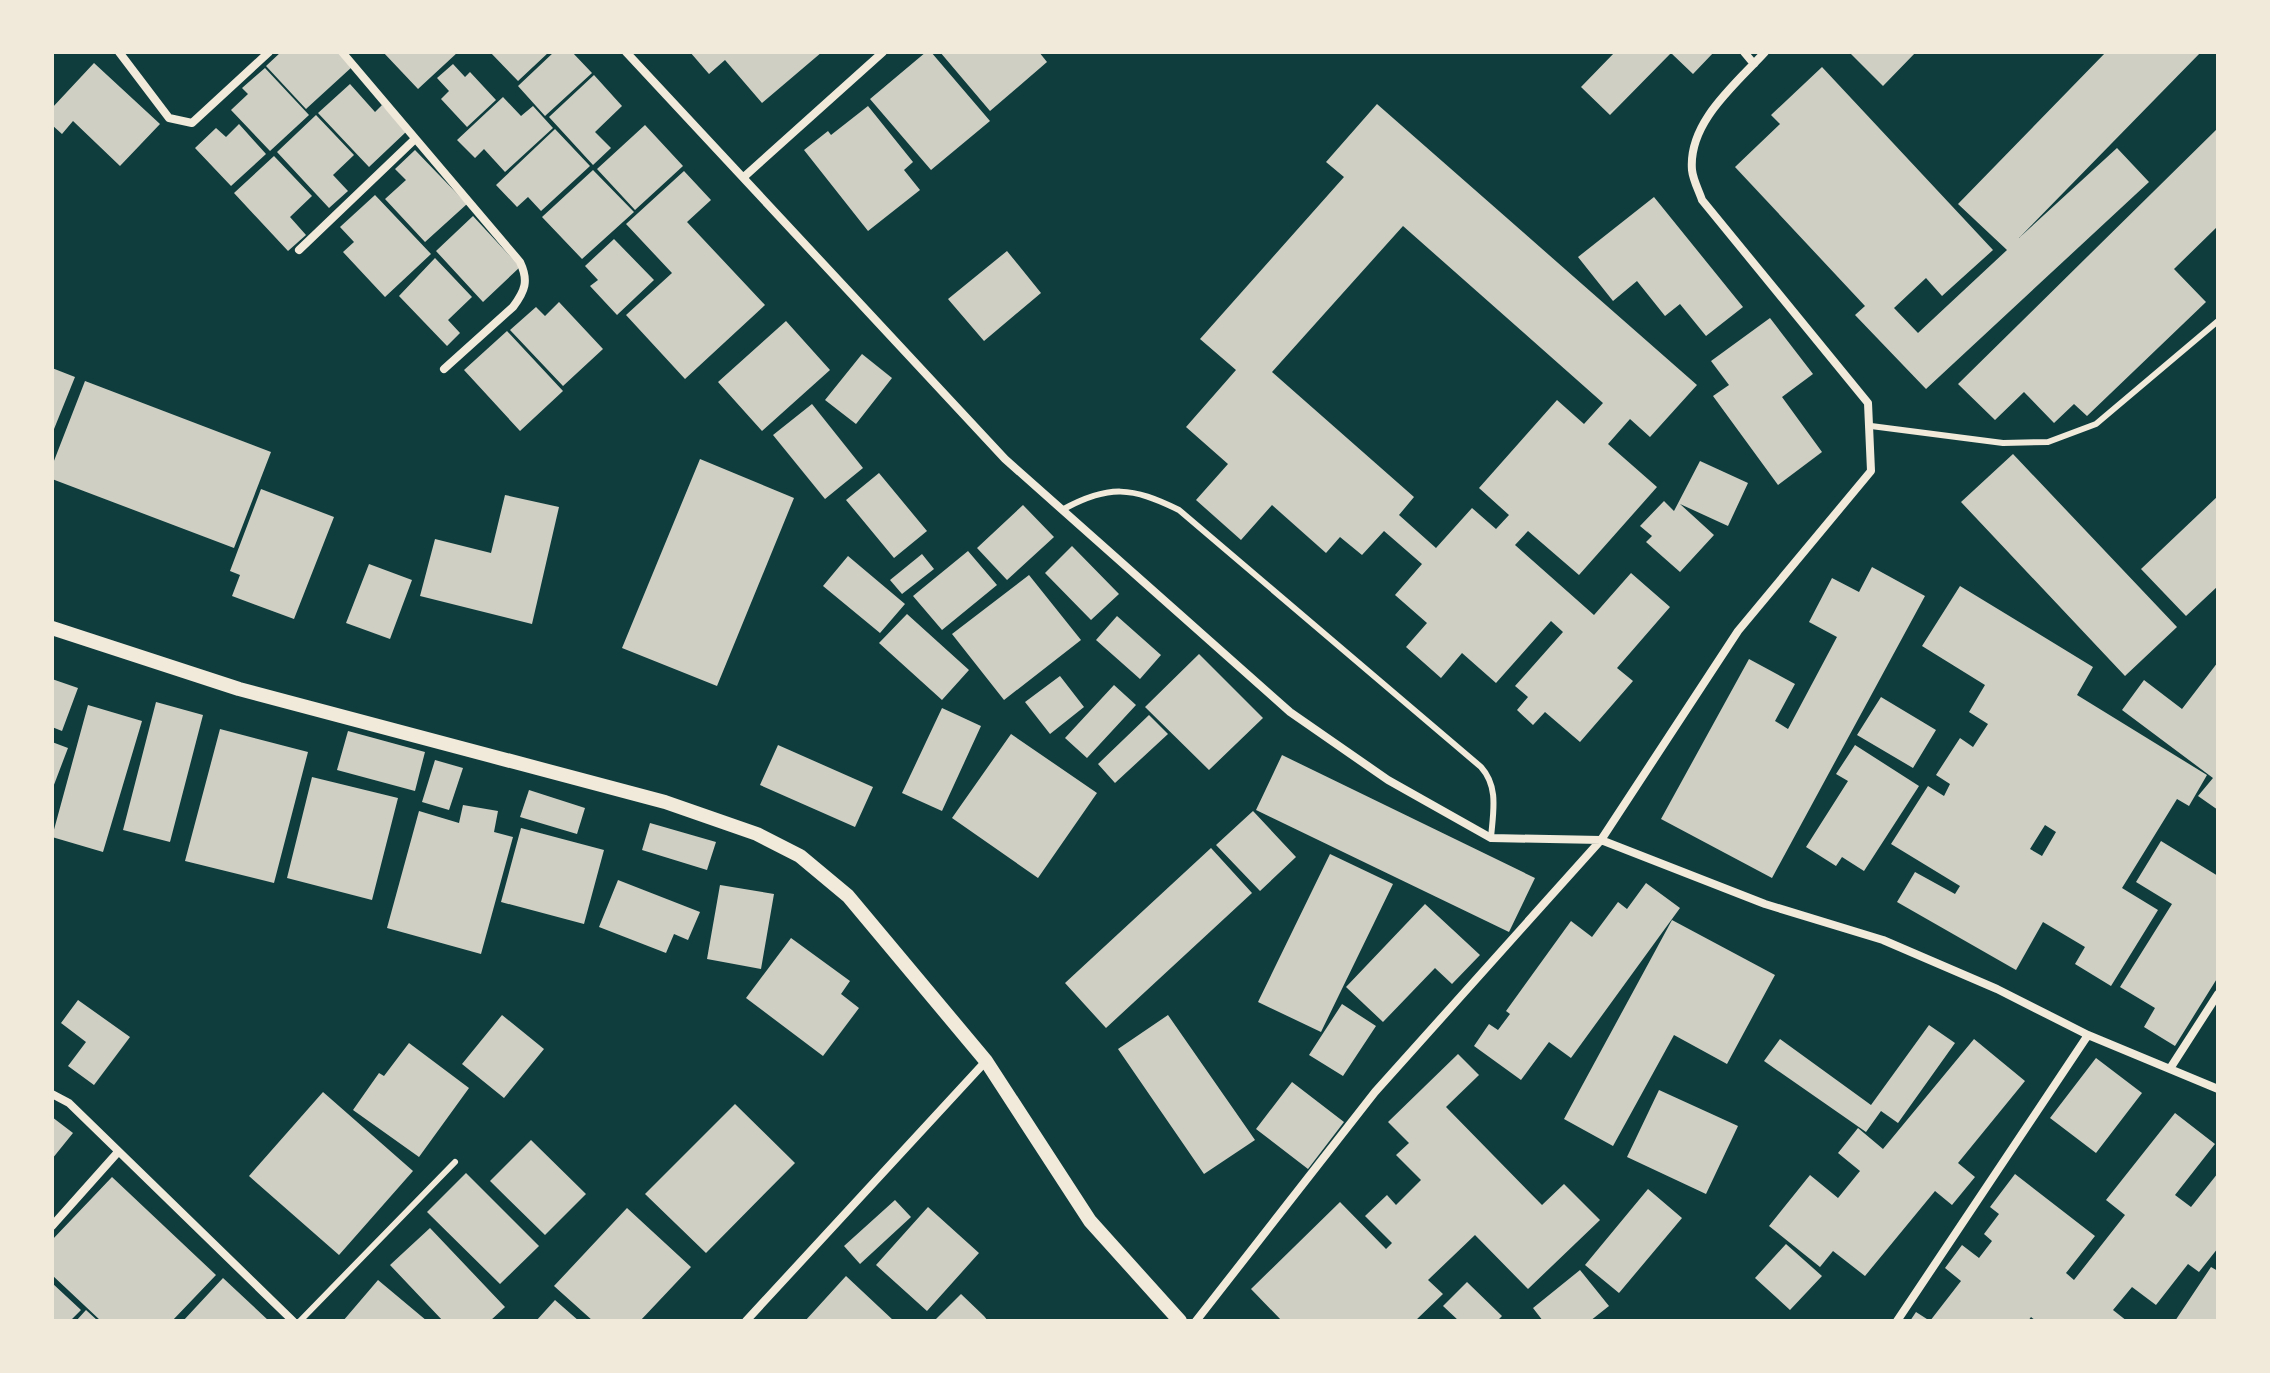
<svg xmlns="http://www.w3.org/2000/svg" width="2270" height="1373" viewBox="0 0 2270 1373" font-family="Ubuntu,sans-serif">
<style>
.building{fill:#cfcfc3;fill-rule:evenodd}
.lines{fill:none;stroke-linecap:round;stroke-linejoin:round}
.service{stroke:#f1e9da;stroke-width:6}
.minor{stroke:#f1e9da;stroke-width:8}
.tertiary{stroke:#f1e9da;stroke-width:14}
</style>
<rect width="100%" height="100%" fill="#0f3d3e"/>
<path class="building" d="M281,52H340L353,66L306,109L266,66Z
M383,52H458L418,89Z
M490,52H549L518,81Z
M554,52H572L592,73L545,116L518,86Z
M690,52H822L762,103L725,60L709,74Z
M926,52H931L990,121L931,170L870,99Z
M940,52H1039L1047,62L990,111Z
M1615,52H1714L1693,74L1671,53L1610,115L1581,87Z
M1849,52H1916L1883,86Z
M2106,52H2201L2019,238L2117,148L2149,182L1926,389L1855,315L1865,306L1735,167L1780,124L1771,115L1822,67L1993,250L1942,296L1926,278L1894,308L1918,333L2007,250L1958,204Z
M94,63L160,124L120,166L73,121L62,134L52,125V108Z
M453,64L465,77L470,72L496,100L467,127L441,99L449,91L437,78Z
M265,68L309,115L270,151L231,110L248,94L242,88Z
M594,75L622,106L595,132L611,148L593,165L549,117Z
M350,84L375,112L382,105L407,131L369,167L318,113Z
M503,97L521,116L533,106L553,128L505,172L484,149L475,158L457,140Z
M1377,104L1697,385L1650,437L1630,419L1608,444L1657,487L1579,575L1528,531L1515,545L1594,615L1631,573L1670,607L1617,668L1633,681L1580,742L1545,712L1533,725L1517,710L1528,697L1515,686L1563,632L1551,621L1496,683L1462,653L1441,678L1406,647L1427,623L1395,595L1422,564L1384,531L1362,555L1340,537L1326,553L1272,505L1241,540L1196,500L1228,464L1186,427L1236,370L1200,339L1344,177L1326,162ZM1403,226L1603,403L1584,424L1557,400L1479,488L1509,515L1496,529L1472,508L1436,548L1399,515L1414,497L1272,372Z
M868,106L913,162L904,170L920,190L868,231L804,150L828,131L831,135Z
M316,115L354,155L333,175L348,191L329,208L277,152Z
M239,124L266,154L231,186L195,148L216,128L226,137Z
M645,125L683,166L635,210L597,169Z
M2218,128V226L2174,269L2206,302L2087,416L2074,404L2054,423L2024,392L1995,420L1958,384Z
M555,129L590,166L541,211L528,197L517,207L496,185Z
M415,150L467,204L425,242L385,199L406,180L395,169Z
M274,156L312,196L290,217L306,235L288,251L234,193Z
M593,170L634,212L582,259L542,217Z
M684,171L711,200L687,222L765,305L685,379L626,315L672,273L626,224Z
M375,195L431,254L385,297L343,252L354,242L340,227Z
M1654,197L1743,307L1706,336L1680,304L1665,316L1637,281L1613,301L1578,257Z
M473,216L520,267L483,302L436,251Z
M614,239L654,280L617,315L590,286L598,280L585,266Z
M1007,251L1041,293L984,341L948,299Z
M435,258L472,297L448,320L460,333L447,346L399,296Z
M559,302L603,349L563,386L510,330L536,307L545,316Z
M1770,318L1813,374L1782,397L1822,452L1778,485L1713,396L1729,385L1711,361Z
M786,321L830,370L762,431L718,382Z
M507,331L563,391L520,431L464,370Z
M862,354L892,378L856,424L825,400Z
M52,368L75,377L52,434Z
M85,381L271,452L234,548L52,479V466Z
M812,404L863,468L825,499L773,435Z
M2013,454L2177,627L2125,676L1961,502Z
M700,459L794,498L717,686L622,648Z
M1700,461L1748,483L1728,526L1680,504L1714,535L1680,572L1646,542L1652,536L1640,526L1664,501L1674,511Z
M879,473L927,531L894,558L846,500Z
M261,489L334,517L294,619L232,596L240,575L230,571Z
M505,495L559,507L532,624L420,596L435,539L491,553Z
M2218,496V586L2186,616L2141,569Z
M1023,505L1054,537L1007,580L977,548Z
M1072,546L1119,594L1091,620L1045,573Z
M968,551L997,585L942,630L913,596Z
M922,554L934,569L902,594L890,580Z
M848,556L905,604L880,633L823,586Z
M369,564L412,580L390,639L346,623Z
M1872,567L1925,596L1772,878L1661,819L1749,659L1795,684L1775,721L1788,729L1837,637L1809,622L1832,578L1859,592Z
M1029,575L1081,640L1004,700L952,634Z
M1960,586L2093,667L2077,695L2207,775L2189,806L2177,799L2122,888L2158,910L2111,986L2075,964L2085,947L2043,922L2016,970L1897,902L1915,872L1955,894L1960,886L1891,844L1928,786L1944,796L1950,784L1936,775L1960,738L1973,747L1988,724L1969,712L1985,685L1922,646ZM2045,825L2056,832L2042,856L2030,849Z
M907,614L969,670L942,700L879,643Z
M1117,616L1161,655L1140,679L1096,640Z
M1199,654L1263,718L1209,770L1145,707Z
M2218,662V810L2198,796L2213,778L2122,710L2144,680L2182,709Z
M1060,676L1084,707L1050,734L1025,702Z
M52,679L78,688L62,731L52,727Z
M1114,685L1136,705L1087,758L1065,738Z
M1881,697L1936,730L1913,768L1857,735Z
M156,702L203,715L170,842L123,830Z
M88,705L142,721L103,852L52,837Z
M942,708L981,726L942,811L902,793Z
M1149,715L1168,734L1115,783L1098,764Z
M220,729L308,752L274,883L185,861Z
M348,731L425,752L415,791L337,770Z
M1011,734L1097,793L1038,878L952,818Z
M52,742L68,748L52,790Z
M778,745L873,787L855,827L760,785Z
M1855,745L1919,786L1864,871L1842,857L1836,866L1806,847L1848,781L1836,774Z
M1282,755L1535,878L1509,932L1256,810Z
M435,760L463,768L449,810L422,802Z
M312,777L398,798L372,900L287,878Z
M529,790L585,808L577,834L520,817Z
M463,805L498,811L494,832L513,837L481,954L387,928L419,811L459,823Z
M1253,811L1296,857L1260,891L1216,845Z
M650,823L716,842L707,870L642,850Z
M521,828L604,850L584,924L501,902Z
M2161,841L2218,876V977L2175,1046L2144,1027L2155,1008L2120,987L2172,904L2136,882Z
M1211,848L1252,893L1106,1028L1065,983Z
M1330,854L1393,884L1321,1032L1258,1002Z
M618,880L700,912L688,940L674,934L666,953L599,927Z
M1646,883L1680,908L1571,1058L1549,1042L1521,1080L1474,1046L1489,1024L1498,1030L1510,1014L1506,1011L1571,921L1592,937L1618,902L1627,909Z
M720,885L774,894L761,969L707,959Z
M1425,904L1480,955L1452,984L1435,968L1383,1022L1346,987Z
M1672,920L1775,975L1727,1064L1674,1035L1613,1146L1564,1119Z
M791,938L850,981L841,994L859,1008L823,1056L746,998Z
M78,1000L130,1037L94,1085L68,1066L86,1042L61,1023Z
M1342,1004L1376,1026L1343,1076L1309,1055Z
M502,1015L544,1049L504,1098L462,1064Z
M1168,1015L1255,1140L1204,1174L1118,1049Z
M1929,1025L1955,1043L1898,1123L1881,1111L1866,1132L1764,1061L1780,1039L1871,1105Z
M1974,1039L2025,1081L1958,1163L1975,1177L1952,1205L1935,1191L1865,1276L1833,1251L1820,1267L1769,1226L1810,1175L1838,1198L1860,1171L1838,1153L1858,1128L1883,1149Z
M409,1043L469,1088L419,1157L353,1110L379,1073L384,1076Z
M1458,1054L1479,1075L1446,1107L1542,1205L1564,1184L1600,1220L1528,1289L1475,1235L1428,1280L1443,1294L1415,1321H1282L1251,1289L1340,1202L1386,1249L1392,1243L1365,1216L1387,1195L1396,1205L1421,1180L1396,1155L1409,1143L1388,1122Z
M2096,1058L2142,1093L2096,1153L2050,1118Z
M1292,1082L1344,1122L1308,1169L1256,1129Z
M1659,1090L1738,1126L1706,1194L1627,1157Z
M323,1092L413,1171L339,1255L249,1176Z
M735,1104L795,1163L706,1253L645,1194Z
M2175,1113L2215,1144L2175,1195L2191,1207L2218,1173V1248L2199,1272L2188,1264L2156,1305L2132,1287L2113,1310L2127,1321H2036L2031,1317L2028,1321H1910L1916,1312L1930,1321L1961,1281L1945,1268L1962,1245L1979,1258L1992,1241L1984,1234L1999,1214L1990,1207L2015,1174L2095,1236L2066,1273L2074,1280L2125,1215L2106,1200Z
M52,1117L73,1133L52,1159Z
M531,1140L586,1194L545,1235L490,1181Z
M466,1173L539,1246L500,1284L427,1212Z
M112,1177L216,1275L172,1321H101L52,1275V1240Z
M1648,1189L1682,1218L1619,1293L1585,1265Z
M895,1200L911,1217L860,1264L844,1246Z
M928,1207L979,1253L927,1311L876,1265Z
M627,1208L691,1267L640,1321H593L554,1286Z
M430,1228L505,1307L490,1321H443L390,1265Z
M1786,1244L1822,1276L1790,1310L1755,1278Z
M2211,1267L2218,1271V1321H2175Z
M1580,1270L1609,1306L1590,1321H1543L1533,1308Z
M846,1276L894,1321H805Z
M223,1278L269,1321H183Z
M378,1280L427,1321H343Z
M1467,1282L1502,1316L1497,1321H1459L1443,1306Z
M52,1283L81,1310L70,1321H52Z
M961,1294L984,1316L988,1321H934Z
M555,1300L579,1321H536Z
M86,1310L98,1321H76Z"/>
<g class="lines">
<path class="service" d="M1871,426L2003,443L2048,442L2096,424L2218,321
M1062,510C1109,484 1132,487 1179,510L1481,767C1499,787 1493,812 1491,838
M300,1321L455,1162"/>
<path class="minor" d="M119,52L169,118L192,123L269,52
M342,52L520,262C529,281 525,291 513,307L444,369
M626,52L1005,459L1290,712L1388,780L1491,838L1601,840L1765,904L1883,940L1997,989L2088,1035L2218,1089
M1744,52L1754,64
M745,176L883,52
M299,250L415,139
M2171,1067L2218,994
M52,1094L69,1103L293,1321
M52,1226L118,1152
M746,1321L986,1061
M1196,1321L1375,1092L1601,840L1738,631L1871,471L1868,403L1702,200C1699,191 1693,180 1692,170C1688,122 1736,84 1765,52
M1897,1321L2088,1035"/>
<path class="tertiary" d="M52,628L239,689L665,802L757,834L800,856L848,896L986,1061L1090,1221L1180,1321"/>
</g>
<rect width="2270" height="1373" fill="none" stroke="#f1e9da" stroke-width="108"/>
</svg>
